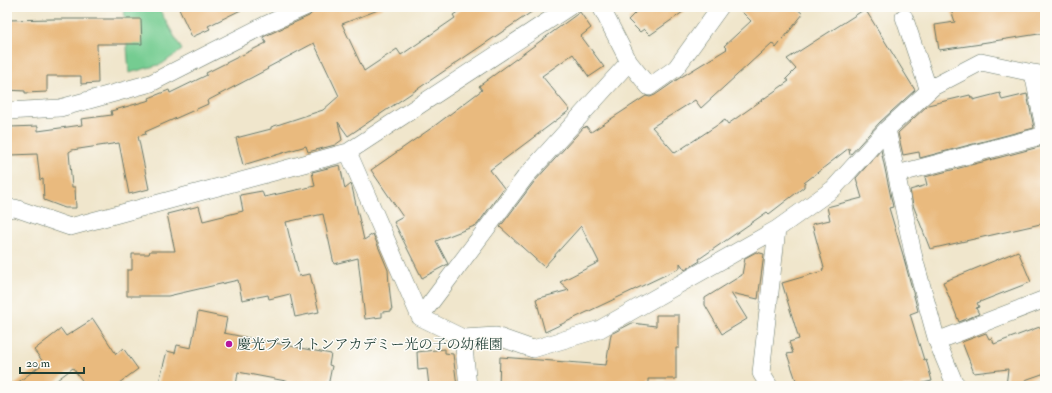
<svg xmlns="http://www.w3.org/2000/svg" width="1052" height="393" viewBox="0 0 1052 393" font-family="'IM FELL Double Pica','Noto Serif JP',serif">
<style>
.green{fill:#75cc91;stroke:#4a8462}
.building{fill:#e9ba7e}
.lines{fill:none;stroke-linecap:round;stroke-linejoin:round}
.minor-casing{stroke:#687869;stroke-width:18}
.minor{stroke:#fff;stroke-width:17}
.poi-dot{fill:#b5179e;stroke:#fdfcf7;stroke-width:1.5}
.labels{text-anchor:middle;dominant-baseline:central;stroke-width:3;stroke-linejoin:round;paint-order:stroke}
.poi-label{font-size:14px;fill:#1f3d34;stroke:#fdfcf7;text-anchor:start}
</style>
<rect width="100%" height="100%" fill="#fdfcf7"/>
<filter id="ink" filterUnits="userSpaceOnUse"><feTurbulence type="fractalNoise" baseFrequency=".025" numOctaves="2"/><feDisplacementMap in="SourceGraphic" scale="8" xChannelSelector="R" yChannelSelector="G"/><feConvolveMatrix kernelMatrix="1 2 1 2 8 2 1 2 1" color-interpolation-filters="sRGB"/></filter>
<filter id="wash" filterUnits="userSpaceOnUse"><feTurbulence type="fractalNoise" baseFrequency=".012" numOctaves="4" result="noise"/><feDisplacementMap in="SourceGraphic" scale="16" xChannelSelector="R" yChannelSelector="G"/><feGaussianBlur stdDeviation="0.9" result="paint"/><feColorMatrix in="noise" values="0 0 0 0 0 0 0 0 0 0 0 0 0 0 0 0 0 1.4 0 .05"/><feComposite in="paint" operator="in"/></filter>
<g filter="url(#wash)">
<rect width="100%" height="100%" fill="#f0e6cc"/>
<path class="green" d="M124,7H158L182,50L162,64L129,73Z"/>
<g id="blocks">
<path class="building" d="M178,7H247L208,26L210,29L192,37Z
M315,7H383V8L342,24L364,71L397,49L401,55L455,18L453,15L465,7H539L348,136L338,122L342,140L335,145L308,152L306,146L243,165L236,138L271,129V127L323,110L339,96L314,43L267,68L268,69L207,101L208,104L145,132L146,134L138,136L149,189L129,194L119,143L72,150L69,152L72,187H75L76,208H65L44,200L43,179L40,180L37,154L11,155L10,127L38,126V131L82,125L81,119L112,115L111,111L150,100L149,98L169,90L170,93L207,75L206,73L266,43L263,37L309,16L313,12Z
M641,7H690L650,35L644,29L640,32L628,20Z
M737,7H795L803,14L776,48L772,43L701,108L695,100L652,127L675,153L725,120L728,124L789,81L786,79L796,69L787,59L865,9L915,90L880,122L850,155L849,148L804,183V187L769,214L767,212L699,259L700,261L685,270L680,263V268L545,332L536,299L569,290L560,282L599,262L581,226L544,267L500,227L534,182L584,127L585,128L586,126L591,132L646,96L650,97L655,95L678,79L727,49L724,46L751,21Z
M950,7H1045V33L981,43V44L939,50L935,25L955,22Z
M580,12L591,28L581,36L604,67L589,77L573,54L542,76L570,110L490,170L504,188L477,225L436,241L448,264L422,278L394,222L403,217L371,170L433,127L482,90L479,86Z
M53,19H141L142,44H97L98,83L81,84V76H47V92L25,93V91L7,90V20Z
M1000,93L1002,100L1027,94L1034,128L920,158L919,152L903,155L898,133L928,105L970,95L971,98H973V100Z
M1043,146L1045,152V223L930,249L913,205L910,190L927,185L925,177Z
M881,150L893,207L889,208L903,255L918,311L910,314L924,360L926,359L932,381L923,383L924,386H798L787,354L793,353L789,342L799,339L782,283L823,271L822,269L824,268L812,224L830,220L827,207L862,198L856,178Z
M340,165L345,189L351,184L352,187L364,240L373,234L388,270L389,285L392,311L382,312V317L365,319L358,258L334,264L323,214L286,222L299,276L310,274L319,312L295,317L290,294L269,299L268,295L242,300L238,280L168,296H127V270H132V254H149L150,251H175L167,214L199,206L203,221L243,211L240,195L262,191L264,197L315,186L312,172Z
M1018,251L1031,282L977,303L979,307L976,308L979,314L959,322L943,282Z
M756,252L764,254L758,299L731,293L747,319L722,334L705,305V298L742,275L745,258Z
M198,312L227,318L224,333L331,354L329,365L332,366L328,386H312L238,372L236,386H158L167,351L175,353L177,345L191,348Z
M656,315H679V348H676V379H648V386H499L500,357L606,365L611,334L632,323L656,326Z
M93,319L116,354L123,348L138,369L115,386H86L73,368L49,386H13L44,363L34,350L61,329L66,336Z
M1045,325V373L1025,380L1024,386H1006L1008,369L974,373L962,342L986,333L989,339L992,338L994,344Z
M445,349V353L453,354L457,386H429L427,369L418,370L417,352Z"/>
</g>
</g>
<g filter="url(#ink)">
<use href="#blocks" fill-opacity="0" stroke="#687869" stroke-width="1"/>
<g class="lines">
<g class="minor-casing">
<path id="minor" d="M904,17L929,91
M629,62L649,87L676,68L720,7
M1033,73L1045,132
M7,111L60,108L151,83L265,25L305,7
M887,129L914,258L937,341L954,382L958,386
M348,152L569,7
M897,174L1045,135
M7,209L15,208L70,227L348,152L420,317L463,338L496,336L533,349L600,329L777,229L833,189L887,129L933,87L981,62L1033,73L1045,75
M420,317L526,176L629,62L601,7
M463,338L468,386
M937,341L1045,299
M769,386L761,373L777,229"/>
</g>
<use href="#minor" class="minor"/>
</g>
</g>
<circle class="poi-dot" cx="229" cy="344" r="4"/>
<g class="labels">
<g class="poi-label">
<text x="237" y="344">慶光ブライトンアカデミー光の子の幼稚園</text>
</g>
</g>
<rect width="1052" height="393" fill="none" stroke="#fdfcf7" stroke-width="24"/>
<path d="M20 367v6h64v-6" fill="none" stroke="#1f3d34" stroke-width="2"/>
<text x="26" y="367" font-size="12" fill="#1f3d34" stroke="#fdfcf7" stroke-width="3" paint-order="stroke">20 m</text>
</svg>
